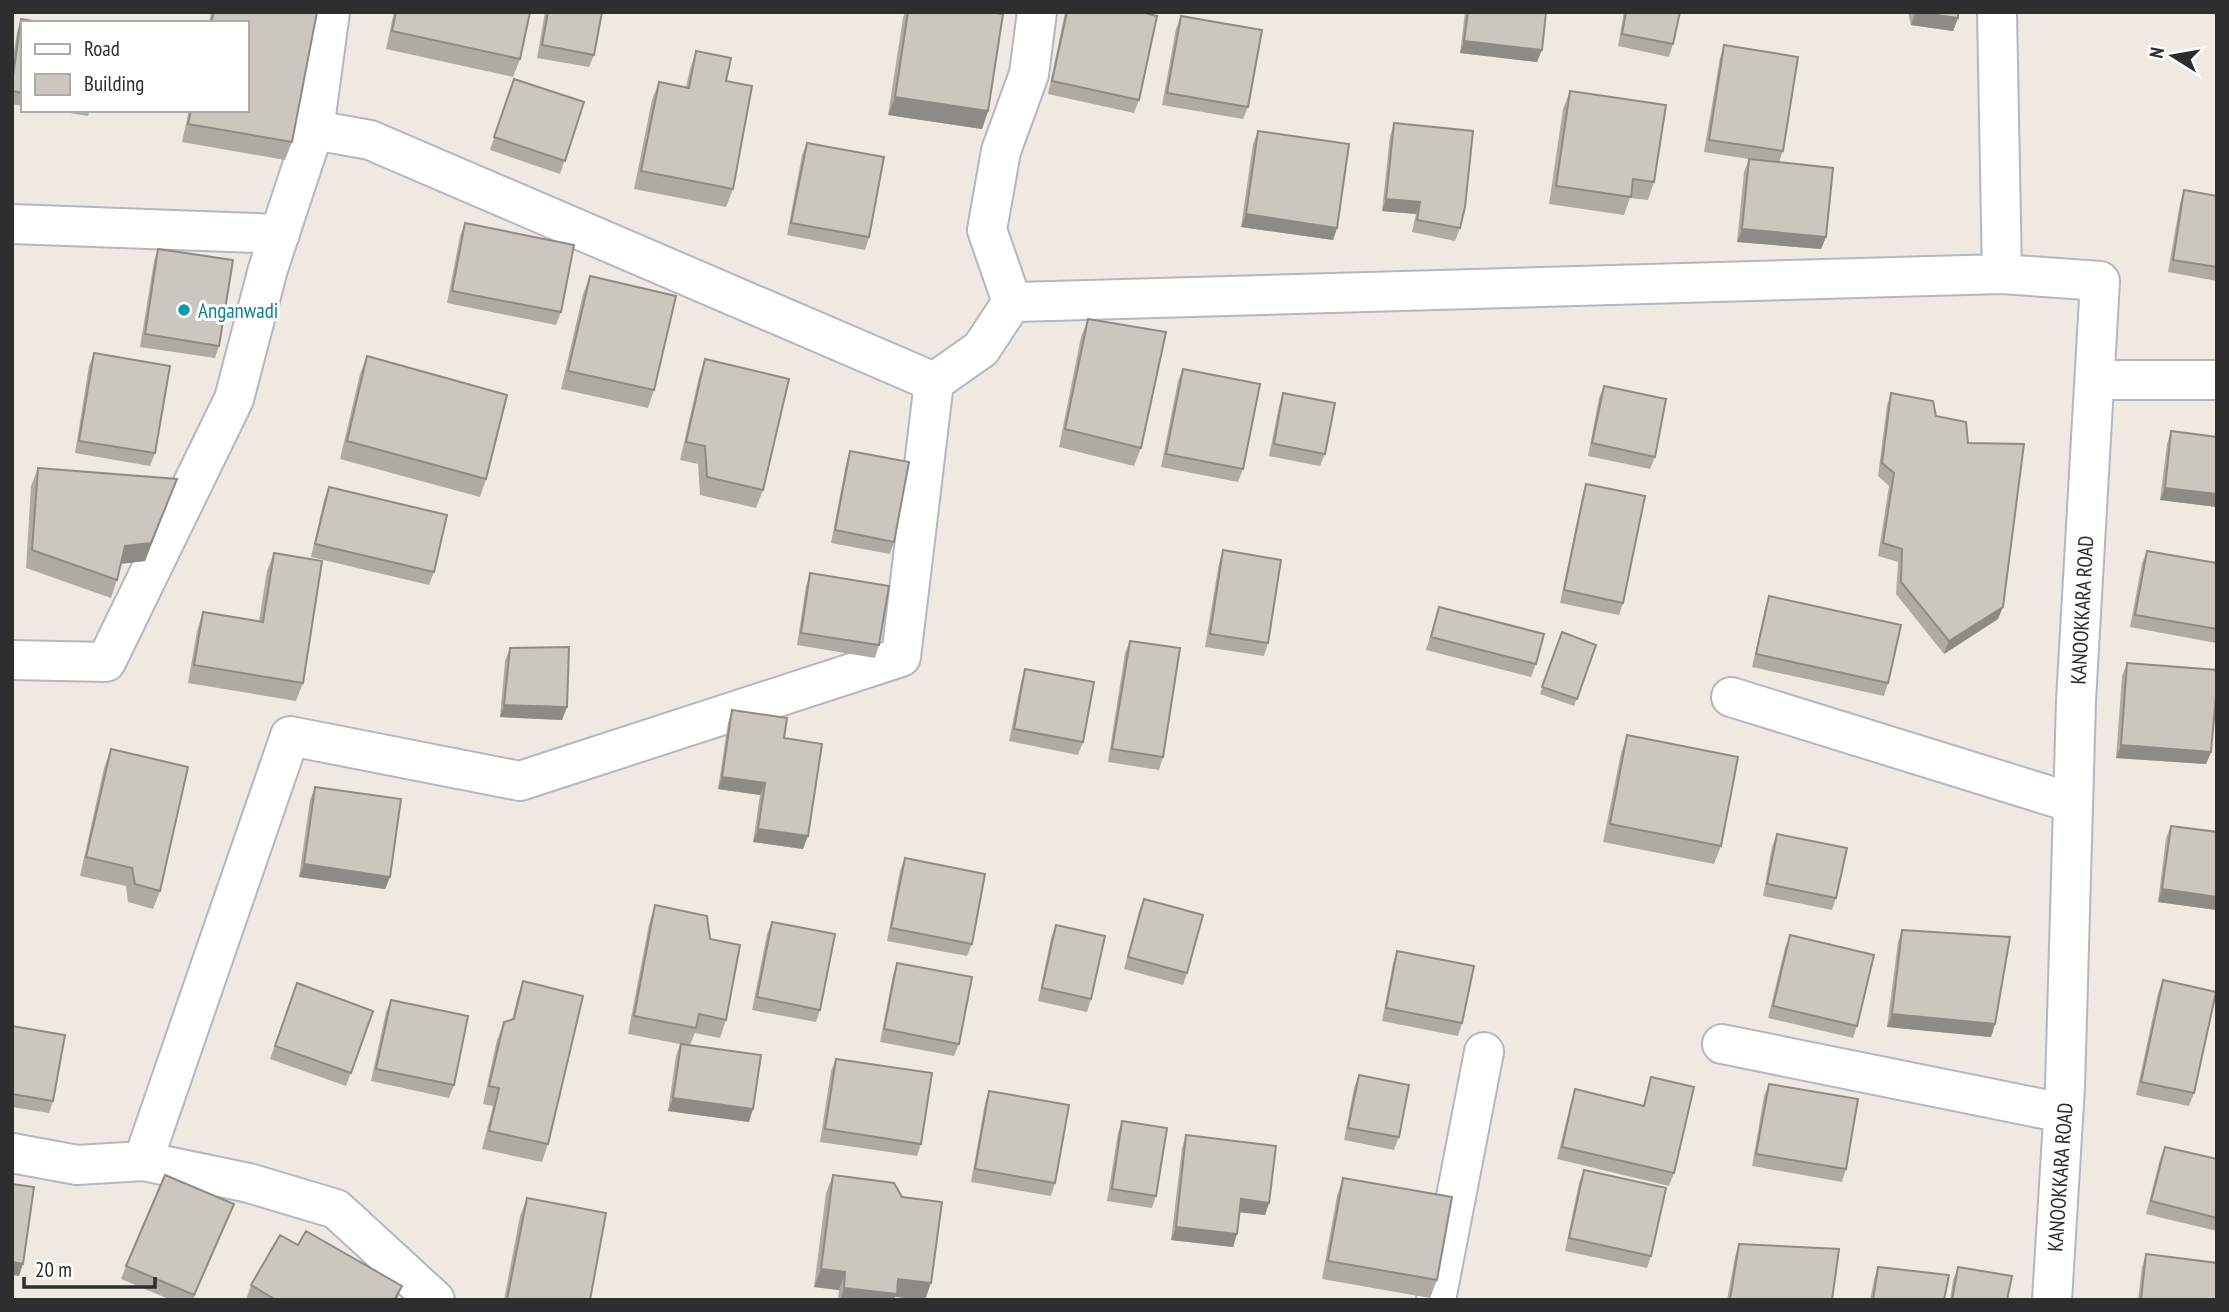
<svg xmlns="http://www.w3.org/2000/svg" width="2229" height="1312" viewBox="0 0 2229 1312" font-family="'PT Sans Narrow',sans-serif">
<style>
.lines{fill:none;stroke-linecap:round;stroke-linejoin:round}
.minor-casing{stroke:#b4b7c1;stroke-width:42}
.minor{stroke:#fff;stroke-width:38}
.wall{fill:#afaba4}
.shaded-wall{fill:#8e8b86}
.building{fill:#cbc7bf;stroke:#8e8b86;stroke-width:2}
.culture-dot{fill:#0f9aa8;stroke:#fff;stroke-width:2.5}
.labels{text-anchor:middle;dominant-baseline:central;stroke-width:6;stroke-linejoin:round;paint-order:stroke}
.culture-label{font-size:21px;fill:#0d838f;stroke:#fff;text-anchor:start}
.street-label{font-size:21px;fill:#2e2e2e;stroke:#fff}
</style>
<rect width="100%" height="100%" fill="#efe9e1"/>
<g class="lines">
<g class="minor-casing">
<path id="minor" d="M1997,12L2002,274
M314,130L370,140L934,382
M12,224L280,234
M1012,302L2002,274L2100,281L2076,701L2065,1087L2052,1300
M1012,302L987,230L1001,151L1029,74L1037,12
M2095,380H2217
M12,660L106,662L234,399L268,269L314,130L330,12
M1731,697L2073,803
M1722,1044L2063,1113
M12,1153L77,1165L143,1161
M435,1300L336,1209L249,1183L143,1161L290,736L520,781L901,657L934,382L981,349L1012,302
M1436,1300L1484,1052"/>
</g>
<use href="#minor" class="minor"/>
</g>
<path class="wall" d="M211,12H317L292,142L285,160L182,142L189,110H247V23H209Z
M394,12H530L520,59L513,77L386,49Z
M545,12H602L594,55L589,67L537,58Z
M905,12H990L988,111L982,129L888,115L903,18Z
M1065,12H1141L1139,100L1134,113L1048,94Z
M1465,12H1546L1537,62L1460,53Z
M1624,12H1680L1673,44L1669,57L1618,46Z
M1908,12H1958V18L1953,31L1911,25Z
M1181,16L1248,107L1243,119L1162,105L1176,29Z
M21,19L23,23V106L12,104V64L17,32Z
M1724,45L1783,151L1779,162L1826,237L1821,249L1737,242L1744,172L1749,159L1704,152L1720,58Z
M696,51L726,81L733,189L726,207L634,189L652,100L659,82L686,87L690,69Z
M514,79L584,102L560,174L490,150Z
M1570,91L1654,182L1648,200L1630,198L1624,215L1549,204L1563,109Z
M51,110H90L88,116Z
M1394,123L1460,228L1455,241L1412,232L1416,214L1382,211L1390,136Z
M1258,131L1337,228L1333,240L1241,227L1253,144Z
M807,143L869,237L865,250L787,235L802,155Z
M2184,190L2217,196V281L2168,272L2180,203Z
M465,223L561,312L556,325L447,303L460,236Z
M158,249L219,346L215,358L140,347L154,261Z
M590,276L654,390L648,408L561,389L583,294Z
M1088,319L1141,448L1134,466L1059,447L1081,337Z
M94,353L155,453L150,466L75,453L89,366Z
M367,356L486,479L480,497L340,459L360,374Z
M705,359L763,490L756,508L700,495L698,464L680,460L699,377Z
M1183,369L1243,469L1238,482L1161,467L1178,381Z
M1604,386L1655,457L1650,469L1588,456L1599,398Z
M1283,393L1325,454L1320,466L1269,456L1279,406Z
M1891,393L1936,416L1968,443L1998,619L1944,654L1896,594L1898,562L1878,556L1889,486L1878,476L1887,405Z
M2171,431L2217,437V507L2160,500L2167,444Z
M850,451L894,542L890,554L831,543L846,464Z
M38,468L177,479L145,561L121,564L117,580L111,598L26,568L31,486Z
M1586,484L1623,603L1619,615L1560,603L1582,497Z
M329,487L434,572L429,585L311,557L324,500Z
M1223,550L1268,643L1264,656L1205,647L1219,563Z
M2147,551L2217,563L2216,643L2130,627L2142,563Z
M274,553L303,683L296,701L188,683L197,631L203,612L259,621L267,571Z
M810,573L879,645L875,658L797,645L806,586Z
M1769,596L1888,683L1884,696L1752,667L1765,609Z
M1439,607L1536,664L1531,677L1426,650Z
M1562,632L1596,645L1574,706L1540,694Z
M1130,641L1163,757L1159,770L1108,762L1125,653Z
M510,648L567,707L562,720L500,717L505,661Z
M2127,663L2211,752L2206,764L2116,758L2122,676Z
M1025,669L1083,742L1078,755L1009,741L1021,682Z
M732,710L784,738L803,849L753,842L760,795L718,789L728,723Z
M1627,735L1721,846L1714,864L1603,842L1621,753Z
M111,749L160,891L153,909L128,902L126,886L80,876L104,768Z
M315,787L390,877L385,889L299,877L310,800Z
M2171,826L2217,832V910L2158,902L2166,838Z
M1777,834L1836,898L1832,910L1763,896L1772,847Z
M905,858L972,944L967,956L887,941L900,871Z
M1144,899L1187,973L1183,985L1124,969L1139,911Z
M655,905L710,939L726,1020L720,1038L695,1033L690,1045L749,1122L668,1111L676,1056L680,1044L628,1034L649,924Z
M772,922L820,1010L816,1022L752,1010L767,934Z
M1056,925L1091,999L1087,1012L1038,1001L1051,938Z
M1902,930L1995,1024L1991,1037L1887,1027L1898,942Z
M1790,935L1857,1026L1853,1038L1768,1018L1785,948Z
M1397,951L1462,1023L1458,1036L1382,1021L1393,963Z
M897,963L959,1044L954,1056L880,1042L893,975Z
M2163,980L2194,1093L2189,1106L2136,1095L2158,993Z
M523,981L548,1144L542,1162L482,1149L493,1106L483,1104L497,1040L504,1022L512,1020L517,999Z
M297,983L373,1011L346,1086L270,1059Z
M391,1000L454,1085L449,1098L371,1081L386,1012Z
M12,1026L53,1101L49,1113L12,1107Z
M836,1059L921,1144L917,1156L820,1142L831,1071Z
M1359,1075L1399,1137L1394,1150L1344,1140L1354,1088Z
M1651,1077L1674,1173L1669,1186L1557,1159L1571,1102L1575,1089L1643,1106Z
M1769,1084L1846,1169L1842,1182L1752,1166L1764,1096Z
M989,1091L1055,1183L1051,1196L971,1182L985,1103Z
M1122,1121L1156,1196L1152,1208L1107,1201L1118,1133Z
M1186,1135L1269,1203L1265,1215L1240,1212L1233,1247L1171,1240L1182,1148Z
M2165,1147L2217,1159V1231L2146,1214L2160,1159Z
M1584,1170L1651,1256L1647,1268L1565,1251L1579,1183Z
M833,1175L895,1297V1300H838L839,1290L814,1287L826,1193Z
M1343,1178L1437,1280L1430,1298L1322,1279L1337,1196Z
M527,1198L590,1300H504L520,1216Z
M234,1204L193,1300H171L121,1279L126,1266Z
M1739,1244L1832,1300H1727L1735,1257Z
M2146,1254L2217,1300H2138L2142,1267Z
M1878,1267L1944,1300H1870L1874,1280Z
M1958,1267L2007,1300H1950L1953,1280Z
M251,1285L402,1286L397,1300H246Z"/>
<path class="shaded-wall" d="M1915,13L1958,18L1953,31L1911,25Z
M1464,41L1542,50L1537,62L1460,53Z
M895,97L988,111L982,129L888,115Z
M1386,199L1420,202L1416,214L1382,211Z
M1246,214L1337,228L1333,240L1241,227Z
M1742,229L1826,237L1821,249L1737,242Z
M177,479L145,561L119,564L125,546Z
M2165,488L2217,494V507L2160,500Z
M2003,607L1998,619L1944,654L1949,641Z
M504,705L567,707L562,720L500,717Z
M2121,745L2211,752L2206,764L2116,758Z
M722,777L765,783L760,795L718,789Z
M758,829L808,836L803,849L753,842Z
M304,864L390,877L385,889L299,877Z
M2162,889L2217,897V910L2158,902Z
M1892,1014L1995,1024L1991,1037L1887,1027Z
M673,1098L753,1109L749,1122L668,1111Z
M1241,1199L1269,1203L1265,1215L1237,1212Z
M1176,1227L1237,1234L1233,1247L1171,1240Z
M12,1262L23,1264L19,1276L12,1275Z
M821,1269L845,1272L839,1290L814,1287Z
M898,1279L931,1283L925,1300L895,1297V1300H840L844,1288Z"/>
<path class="building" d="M214,12H317L292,142L188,124L191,110H247V23H211Z
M396,12H530L520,59L392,31Z
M548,12H602L594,55L542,45Z
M908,12H990L1003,14L988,111L895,97Z
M1067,12H1141L1157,16L1139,100L1052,81Z
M1468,12H1546L1542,50L1464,41Z
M1626,12H1680L1673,44L1622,34Z
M1915,12H1958V18Z
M1181,16L1262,30L1248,107L1167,93Z
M21,19L45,23H23V93L12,91V83Z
M1724,45L1798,57L1783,151L1709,140Z
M696,51L731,58L726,81L752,86L733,189L641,171L659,82L689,88Z
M514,79L584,102L565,161L494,137Z
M1570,91L1666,105L1654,182L1633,179L1631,197L1556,186Z
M1394,123L1473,131L1465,207L1460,228L1417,220L1420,202L1386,199Z
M1258,131L1349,144L1337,228L1246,214Z
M807,143L884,157L869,237L791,223Z
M1749,159L1833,168L1826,237L1742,229Z
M2184,190L2217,196V267L2173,260Z
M465,223L574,245L561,312L452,291Z
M158,249L233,260L219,346L145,334Z
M590,276L676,296L654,390L568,371Z
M1088,319L1166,332L1141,448L1065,429Z
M94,353L170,366L155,453L79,441Z
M367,356L507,395L486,479L347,441Z
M705,359L789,379L763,490L707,477L705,446L686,442Z
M1183,369L1260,384L1243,469L1166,454Z
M1604,386L1666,399L1655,457L1592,443Z
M1283,393L1335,403L1325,454L1274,444Z
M1891,393L1933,401L1936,416L1966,422L1968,443L2024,444L2003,607L1949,641L1901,582L1902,549L1883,543L1894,473L1882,463Z
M2171,431L2217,437V494L2165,488Z
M850,451L909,462L894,542L835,530Z
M38,468L177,479L151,543L125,546L117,580L32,550Z
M1586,484L1645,496L1623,603L1564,590Z
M329,487L447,515L434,572L315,544Z
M1223,550L1281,560L1268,643L1210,634Z
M2147,551L2217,563V629L2135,615Z
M274,553L322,561L303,683L194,665L203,612L263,622Z
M810,573L889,586L879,645L801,633Z
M1769,596L1901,625L1888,683L1756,654Z
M1439,607L1544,634L1536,664L1431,637Z
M1562,632L1596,645L1577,699L1542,687Z
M1130,641L1180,648L1163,757L1112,749Z
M569,647L567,707L504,705L510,648Z
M2127,663L2217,670V684L2211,752L2121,745Z
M1025,669L1094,682L1083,742L1014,729Z
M732,710L787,718L784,738L822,744L808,836L758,829L765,783L722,777Z
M1627,735L1738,757L1721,846L1610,824Z
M111,749L188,767L160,891L135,884L132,868L86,857Z
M315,787L401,799L390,877L304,864Z
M2171,826L2217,832V897L2162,889Z
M1777,834L1847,848L1836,898L1767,884Z
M905,858L985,874L972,944L891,928Z
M1144,899L1203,915L1187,973L1128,957Z
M655,905L707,916L710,939L740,945L726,1020L699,1014L696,1028L634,1016Z
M772,922L835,934L820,1010L757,997Z
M1056,925L1105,936L1091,999L1042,988Z
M1902,930L2010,937L1995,1024L1892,1014Z
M1790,935L1874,955L1857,1026L1773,1006Z
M1397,951L1474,966L1462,1023L1386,1008Z
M897,963L972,977L959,1044L884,1029Z
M2163,980L2216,992L2194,1093L2141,1082Z
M523,981L583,996L548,1144L489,1131L499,1088L489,1086L504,1022L514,1019Z
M297,983L373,1011L351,1073L275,1046Z
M391,1000L468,1016L454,1085L376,1069Z
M12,1026L65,1035L53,1101L12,1094Z
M681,1044L761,1055L753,1109L673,1098Z
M836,1059L932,1073L921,1144L825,1129Z
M1359,1075L1409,1085L1399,1137L1348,1128Z
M1651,1077L1694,1087L1674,1173L1562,1147L1575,1089L1644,1106Z
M1769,1084L1858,1099L1846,1169L1756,1154Z
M989,1091L1069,1105L1055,1183L975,1169Z
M1122,1121L1167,1128L1156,1196L1112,1189Z
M1186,1135L1276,1146L1269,1203L1241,1199L1237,1234L1176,1227Z
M2165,1147L2217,1159V1218L2151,1201Z
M1584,1170L1666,1188L1651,1256L1569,1238Z
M165,1175L234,1204L194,1295L126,1266Z
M833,1175L894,1183L902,1197L942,1202L931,1283L898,1279L897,1294L844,1288L845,1272L821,1269Z
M1343,1178L1452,1197L1437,1280L1328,1261Z
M12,1184L34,1187L23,1264L12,1262Z
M527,1198L606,1213L590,1300H507Z
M306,1231L402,1286L394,1300H276L251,1285L280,1235L298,1245Z
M1739,1244L1839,1249L1832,1300H1730Z
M2146,1254L2217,1263V1300H2141Z
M1878,1267L1949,1275L1944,1300H1873Z
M1958,1267L2012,1276L2007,1300H1952Z"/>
<circle class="culture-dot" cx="184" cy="310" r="7"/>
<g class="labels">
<g class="culture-label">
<text x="198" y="310">Anganwadi</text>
</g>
<g class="street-label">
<text transform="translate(2082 610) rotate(-87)">KANOOKKARA ROAD</text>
<text transform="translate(2060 1177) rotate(-86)">KANOOKKARA ROAD</text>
</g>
</g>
<rect width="2229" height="1312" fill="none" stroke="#2e2e2e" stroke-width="28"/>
<rect x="21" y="21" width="228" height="91" fill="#ffffff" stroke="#ababab" stroke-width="2"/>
<rect x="35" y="44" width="35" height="10" fill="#ffffff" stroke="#ababab" stroke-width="2"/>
<text x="84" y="56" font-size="21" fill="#2e2e2e">Road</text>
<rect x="35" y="74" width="35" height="21" fill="#cbc7bf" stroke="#ababab" stroke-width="2"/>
<text x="84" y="91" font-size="21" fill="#2e2e2e">Building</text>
<g transform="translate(2173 56) rotate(281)" stroke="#ffffff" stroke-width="5" paint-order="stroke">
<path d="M0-5L12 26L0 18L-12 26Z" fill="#2e2e2e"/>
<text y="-10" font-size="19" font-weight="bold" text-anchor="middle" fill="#2e2e2e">N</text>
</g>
<path d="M24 1277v10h131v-10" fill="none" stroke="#2e2e2e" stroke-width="3.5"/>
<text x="35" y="1277" font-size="21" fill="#2e2e2e" stroke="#ffffff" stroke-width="5" paint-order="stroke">20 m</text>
</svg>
